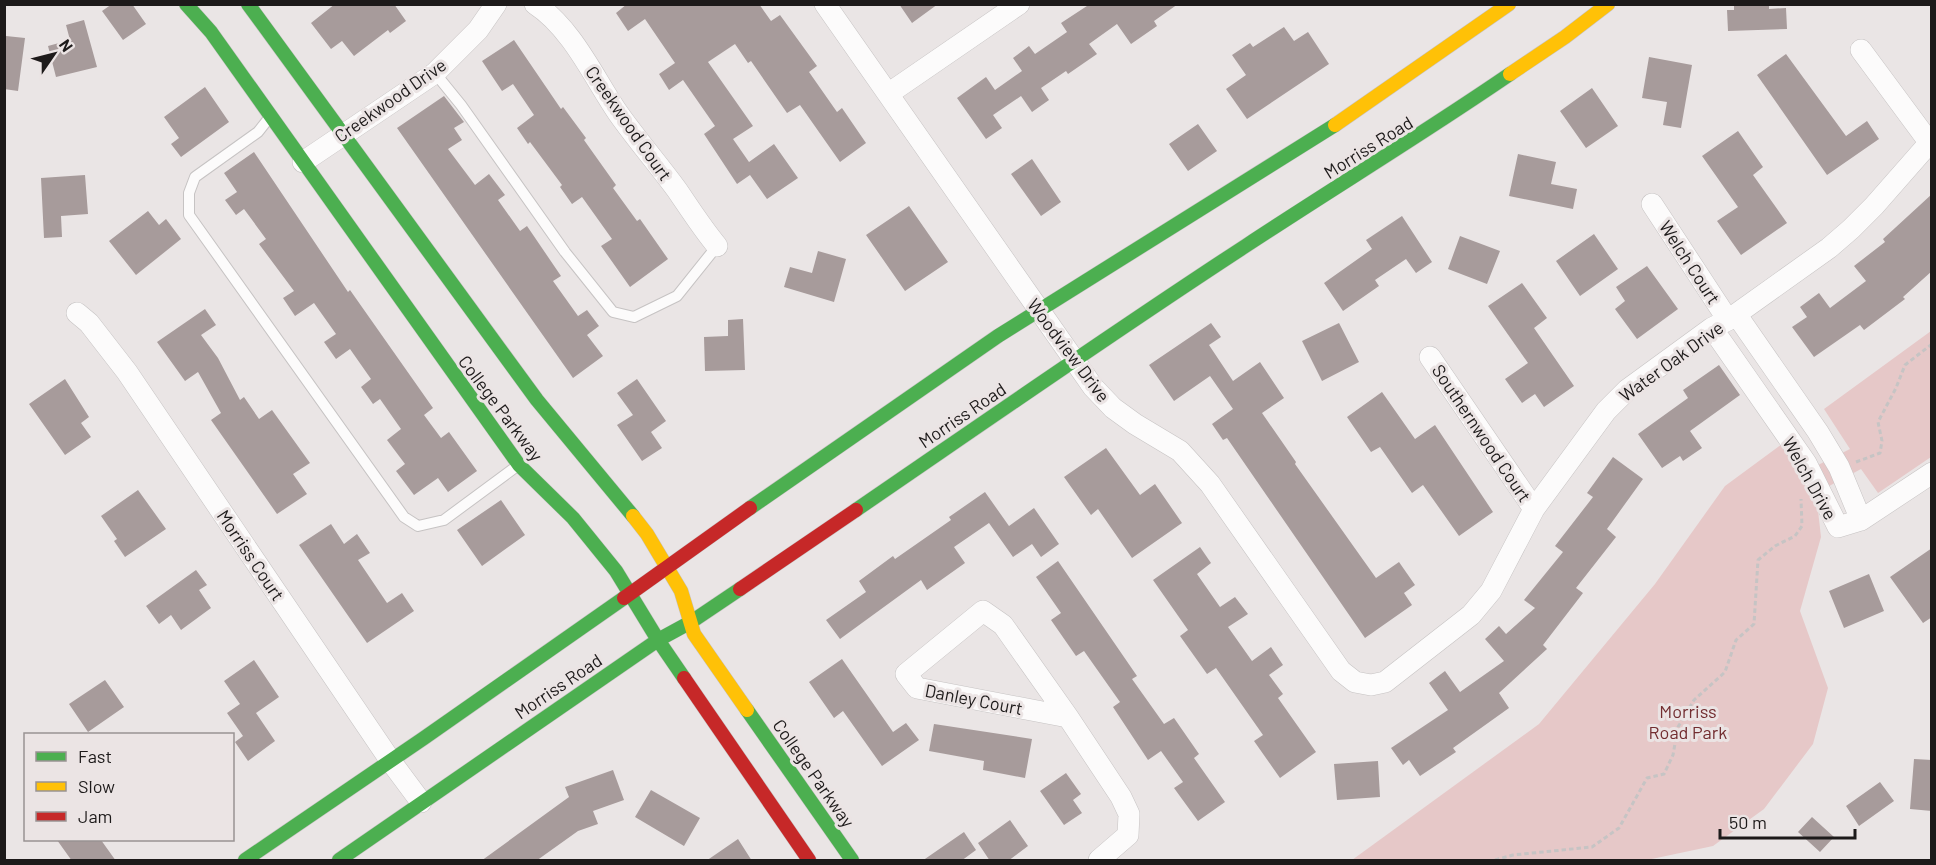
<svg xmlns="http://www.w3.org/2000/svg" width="1936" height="865" viewBox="0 0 1936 865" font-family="Barlow,sans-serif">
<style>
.green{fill:#e6c8c8}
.building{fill:#a79b9b}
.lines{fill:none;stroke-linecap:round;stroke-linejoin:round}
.lane-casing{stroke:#c6c3c3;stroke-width:12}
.street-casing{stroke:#c6c3c3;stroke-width:22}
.fast-casing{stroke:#c6c3c3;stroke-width:15}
.slow-casing{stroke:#c6c3c3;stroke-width:15}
.jam-casing{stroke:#c6c3c3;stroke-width:15}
.path{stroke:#c6c4c4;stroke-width:3;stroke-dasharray:4.5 3;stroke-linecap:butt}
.lane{stroke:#fcfbfb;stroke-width:10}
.street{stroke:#fcfbfb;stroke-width:21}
.fast{stroke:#4caf50;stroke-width:14}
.slow{stroke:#ffc107;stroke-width:14}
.jam{stroke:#c62828;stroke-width:14}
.labels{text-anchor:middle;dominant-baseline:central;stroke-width:6;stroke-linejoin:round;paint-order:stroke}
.street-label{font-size:18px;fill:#1d1a1a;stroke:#ebe4e4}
.park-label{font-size:18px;fill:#722d30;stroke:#ebe4e4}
</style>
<rect width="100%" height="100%" fill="#eae5e5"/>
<path class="green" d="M1931,331V457L1878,493L1861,469L1816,493L1821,537L1800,611L1828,688L1813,744L1764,809L1713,846L1647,860H1352L1539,724L1655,584L1725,486L1789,439L1810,469L1850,449L1824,409Z"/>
<path class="building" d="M112,4H132L146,24L123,40L102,11Z
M335,4H394L406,21L390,33L388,30L354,56L342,41L331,49L311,23Z
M627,4H759L771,21L780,15L817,66L809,72L837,112L842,108L866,143L840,162L800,105L787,113L751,61L748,63L735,44L708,62L753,126L733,139L749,162L774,144L798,178L767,199L750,175L737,184L704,134L715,126L683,80L669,90L659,74L675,63L645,19L628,31L616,13Z
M899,4H938L912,23Z
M1090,4H1178L1154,21L1157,26L1131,44L1117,24L1089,44L1097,54L1068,74L1066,71L1041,88L1049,100L1032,112L1021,96L993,115L1002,128L986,139L957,98L986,77L995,90L1022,71L1013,58L1029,46L1035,54L1067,32L1061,23Z
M1734,4H1769V9L1786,8L1787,29L1728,31L1727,10H1734Z
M84,20L97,67L56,77L48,46L70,40L66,25Z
M1284,27L1294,41L1308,32L1329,64L1247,119L1226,89L1246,75L1232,55L1250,43L1253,47Z
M6,36L25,38L18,91L4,89Z
M514,40L561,109L563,107L586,138L584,140L616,185L613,188L637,221L640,219L668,259L630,287L601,246L612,239L582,197L572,204L560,187L562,185L530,142L528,144L517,128L534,115L513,84L502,91L482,61Z
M1786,54L1846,136L1867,121L1879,139L1827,175L1757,75Z
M1649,57L1692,65L1681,128L1663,125L1667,102L1642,98Z
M205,87L229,122L181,157L171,144L179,138L164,117Z
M1592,88L1618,126L1586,148L1560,111Z
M444,96L464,122L454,128L462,140L448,149L475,185L489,174L505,195L498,200L520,231L527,226L561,276L553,281L578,316L587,310L599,326L587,335L603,356L573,378L397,128Z
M1198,124L1217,151L1188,171L1169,144Z
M1738,131L1763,167L1753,175L1787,223L1741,255L1717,221L1738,207L1702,156Z
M254,152L348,292L350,290L433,408L424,415L441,438L449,432L477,471L448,492L438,478L414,495L396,471L405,464L387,440L401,429L380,399L373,404L361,387L371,379L350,349L336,359L324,342L336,334L314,303L295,316L283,298L294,291L259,244L266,239L244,209L236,215L225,200L237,192L224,173Z
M1518,154L1556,162L1551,184L1577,189L1573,209L1509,196Z
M1032,159L1061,202L1041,216L1011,174Z
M85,175L88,214L61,216L62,237L44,238L41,178Z
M1932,194V271L1903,297L1905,299L1864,330L1860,325L1814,357L1792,327L1807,317L1800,307L1819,293L1830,308L1866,281L1854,266L1885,242L1883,239Z
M909,206L948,262L905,291L866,235Z
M148,211L159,225L166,219L181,239L136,275L109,241Z
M1402,216L1432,262L1416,273L1406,259L1375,280L1379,286L1343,311L1324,283L1372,249L1366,240Z
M1594,234L1618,269L1580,296L1556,261Z
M1460,236L1500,251L1487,284L1448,269Z
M818,251L846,259L834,302L784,287L790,267L812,273Z
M1647,266L1678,309L1637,339L1615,309L1625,301L1616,287Z
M1522,283L1547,318L1534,328L1574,386L1544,407L1535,394L1522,403L1505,379L1528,363L1488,306Z
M205,309L216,325L201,335L218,358L240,400L244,397L259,419L272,410L310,463L293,474L307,494L277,514L211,420L221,413L198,372L185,381L157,342Z
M743,319L745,370L705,371L704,337L728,336V320Z
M1211,323L1221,337L1209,345L1233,381L1260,362L1284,398L1262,413L1296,462L1295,464L1376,578L1399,562L1415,585L1404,593L1412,605L1365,638L1227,438L1223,440L1212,424L1233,409L1210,376L1174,401L1149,365Z
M1339,323L1359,362L1322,381L1302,341Z
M1719,365L1740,395L1690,431L1702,448L1683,461L1680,456L1662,468L1638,434L1688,398L1683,390Z
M65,379L89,417L81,423L91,437L65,455L29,404Z
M637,379L666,421L651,432L662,448L642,461L617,425L633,415L617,393Z
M1382,392L1415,439L1435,425L1493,512L1459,536L1423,485L1412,493L1380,447L1371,452L1347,417Z
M1106,448L1140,495L1155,484L1182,523L1132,558L1098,509L1091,515L1064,477Z
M1613,457L1643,479L1607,529L1616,537L1576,588L1583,593L1543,645L1547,649L1499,693L1509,708L1453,748L1456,752L1420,776L1409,760L1403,765L1391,748L1448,710L1429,683L1445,671L1460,692L1504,661L1485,639L1499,626L1506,634L1535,608L1524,600L1563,552L1555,546L1593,497L1587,493Z
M138,490L166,529L125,557L114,541L117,539L101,516Z
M985,492L1009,526L1034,508L1059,544L1041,557L1032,544L1013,557L989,523L954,547L965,563L927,590L921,580L840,639L826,620L866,592L859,581L893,556L895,559L951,520L949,517Z
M501,500L525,535L482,566L457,530Z
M331,524L344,544L357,534L370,553L358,560L387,603L402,593L414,611L367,643L299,545Z
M1200,547L1211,563L1197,574L1220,607L1235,597L1248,614L1228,627L1252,661L1271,647L1283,665L1269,675L1283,694L1278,698L1316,752L1280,778L1254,741L1263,735L1216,668L1207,674L1180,636L1188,630L1153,580Z
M1932,548V617L1923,623L1890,577Z
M1058,561L1137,676L1132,679L1164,724L1174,718L1199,754L1194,758L1225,802L1198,821L1174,788L1183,782L1161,751L1148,760L1113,707L1120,702L1084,651L1076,656L1051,620L1061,613L1036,577Z
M196,570L207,585L199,590L211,608L181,630L171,615L159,624L146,606Z
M1869,574L1884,611L1844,628L1829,591Z
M842,659L893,732L906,723L919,740L882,766L843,711L834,718L809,682Z
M254,660L279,697L256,713L275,741L248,761L235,742L243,736L227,713L240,704L224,681Z
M105,680L124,707L88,732L69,704Z
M934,724L1032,739L1025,778L983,770L984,761L929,751Z
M1914,759L1932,760V811L1910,809Z
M1378,761L1380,797L1337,800L1334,764Z
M613,770L624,800L593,811L598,824L578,831L536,861H481L569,797L565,787Z
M1066,773L1081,794L1073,800L1082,813L1064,825L1040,791Z
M1880,782L1894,801L1859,826L1846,806Z
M651,790L700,818L684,846L635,817Z
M1812,817L1834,837L1820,852L1798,832Z
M1010,820L1028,846L1008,861H990L978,843Z
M964,832L976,850L961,861H922Z
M738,839L752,861H706Z
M57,840H101L116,861H72Z"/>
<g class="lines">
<g class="lane-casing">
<path id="lane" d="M435,73L461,105L565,252L613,312L634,317L677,296L717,246
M269,118L258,132L195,177L189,193V215L404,517L418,526L444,520L517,466"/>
</g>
<g class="street-casing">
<path id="street" d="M535,4C572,28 594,78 618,113C637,140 658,164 677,190C690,209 702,228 717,246
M825,4L1093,387L1113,408L1135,424L1180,451L1210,484L1341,671L1355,682L1371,685L1385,682L1471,615L1491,591L1534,509L1606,411L1627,390L1712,328L1728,320L1829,248L1851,229L1874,206L1932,140
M1861,50L1929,142
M888,94L1019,4
M303,162L435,73L478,30L496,4
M1652,204L1728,320
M77,313L89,323L127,372L392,763L421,802
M1736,314L1818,432L1839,467L1861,520
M1712,328L1806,463L1838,527L1861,520L1932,473
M1430,357L1534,509
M983,611L1003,625L1068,717L917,688L906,674Z
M1068,717L1121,797L1129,814L1128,835L1099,860"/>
</g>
<g class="fast-casing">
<path id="fast" d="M186,4L211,32L519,465L573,518L616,571L658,640L684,678
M248,4L537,400L633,516
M750,508L998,336L1335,125
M856,510C986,421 1115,331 1247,245C1335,187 1424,133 1510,74
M747,710L852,860
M245,860L424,738L624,598
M339,860L658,640L691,622L740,589"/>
</g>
<g class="slow-casing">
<path id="slow" d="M1510,74L1565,37L1608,4
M1335,125L1509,4
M633,516L647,534L681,591L694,634L747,710"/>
</g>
<g class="jam-casing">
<path id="jam" d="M740,589L856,510
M624,598L750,508
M684,678L809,860"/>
</g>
<path class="path" d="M1856,462L1880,453L1882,441L1878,422L1896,388L1905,365L1932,344
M1495,860L1513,855L1592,847L1619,828L1647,778L1664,774L1673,755L1678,727L1694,700L1725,672L1736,640L1754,624L1758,560L1775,546L1795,536L1802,526L1801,499"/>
<use href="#lane" class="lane"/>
<use href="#street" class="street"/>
<use href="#fast" class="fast"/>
<use href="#slow" class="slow"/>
<use href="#jam" class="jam"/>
</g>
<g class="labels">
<g class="street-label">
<text transform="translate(390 100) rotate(-35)">Creekwood Drive</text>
<text transform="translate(629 123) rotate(55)">Creekwood Court</text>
<text transform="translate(1368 147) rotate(-32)">Morriss Road</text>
<text transform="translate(1690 262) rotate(57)">Welch Court</text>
<text transform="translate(1069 350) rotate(53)">Woodview Drive</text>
<text transform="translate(1671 361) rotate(-36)">Water Oak Drive</text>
<text transform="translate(501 408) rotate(53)">College Parkway</text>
<text transform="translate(962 415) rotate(-34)">Morriss Road</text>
<text transform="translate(1482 433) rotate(56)">Southernwood Court</text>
<text transform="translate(1810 478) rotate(61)">Welch Drive</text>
<text transform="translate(251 555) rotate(56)">Morriss Court</text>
<text transform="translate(558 686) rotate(-34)">Morriss Road</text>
<text transform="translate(974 699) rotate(11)">Danley Court</text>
<text transform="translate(814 773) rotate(55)">College Parkway</text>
</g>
<g class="park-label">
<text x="1688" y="711">Morriss<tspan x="1688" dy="21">Road Park</tspan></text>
</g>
</g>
<rect width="1936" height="865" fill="none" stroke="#1d1a1a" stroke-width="12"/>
<rect x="24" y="733" width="210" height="108" fill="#ebe4e4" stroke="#999393" stroke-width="1.5"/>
<rect x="36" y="752" width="30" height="9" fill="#4caf50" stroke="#999393" stroke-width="1.5"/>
<text x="78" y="763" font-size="18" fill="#1d1a1a">Fast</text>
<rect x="36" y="782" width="30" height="9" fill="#ffc107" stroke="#999393" stroke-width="1.5"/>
<text x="78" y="793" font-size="18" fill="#1d1a1a">Slow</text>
<rect x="36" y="812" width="30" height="9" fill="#c62828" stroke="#999393" stroke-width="1.5"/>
<text x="78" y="823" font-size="18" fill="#1d1a1a">Jam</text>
<g transform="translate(54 54) rotate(55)" stroke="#ebe4e4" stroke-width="4.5" paint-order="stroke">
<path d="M0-4.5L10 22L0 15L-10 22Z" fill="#1d1a1a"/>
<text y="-9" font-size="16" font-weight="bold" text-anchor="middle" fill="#1d1a1a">N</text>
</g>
<path d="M1720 829v9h135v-9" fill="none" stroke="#1d1a1a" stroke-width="3"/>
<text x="1729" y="829" font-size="18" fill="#1d1a1a" stroke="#ebe4e4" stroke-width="4.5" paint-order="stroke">50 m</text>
</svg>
